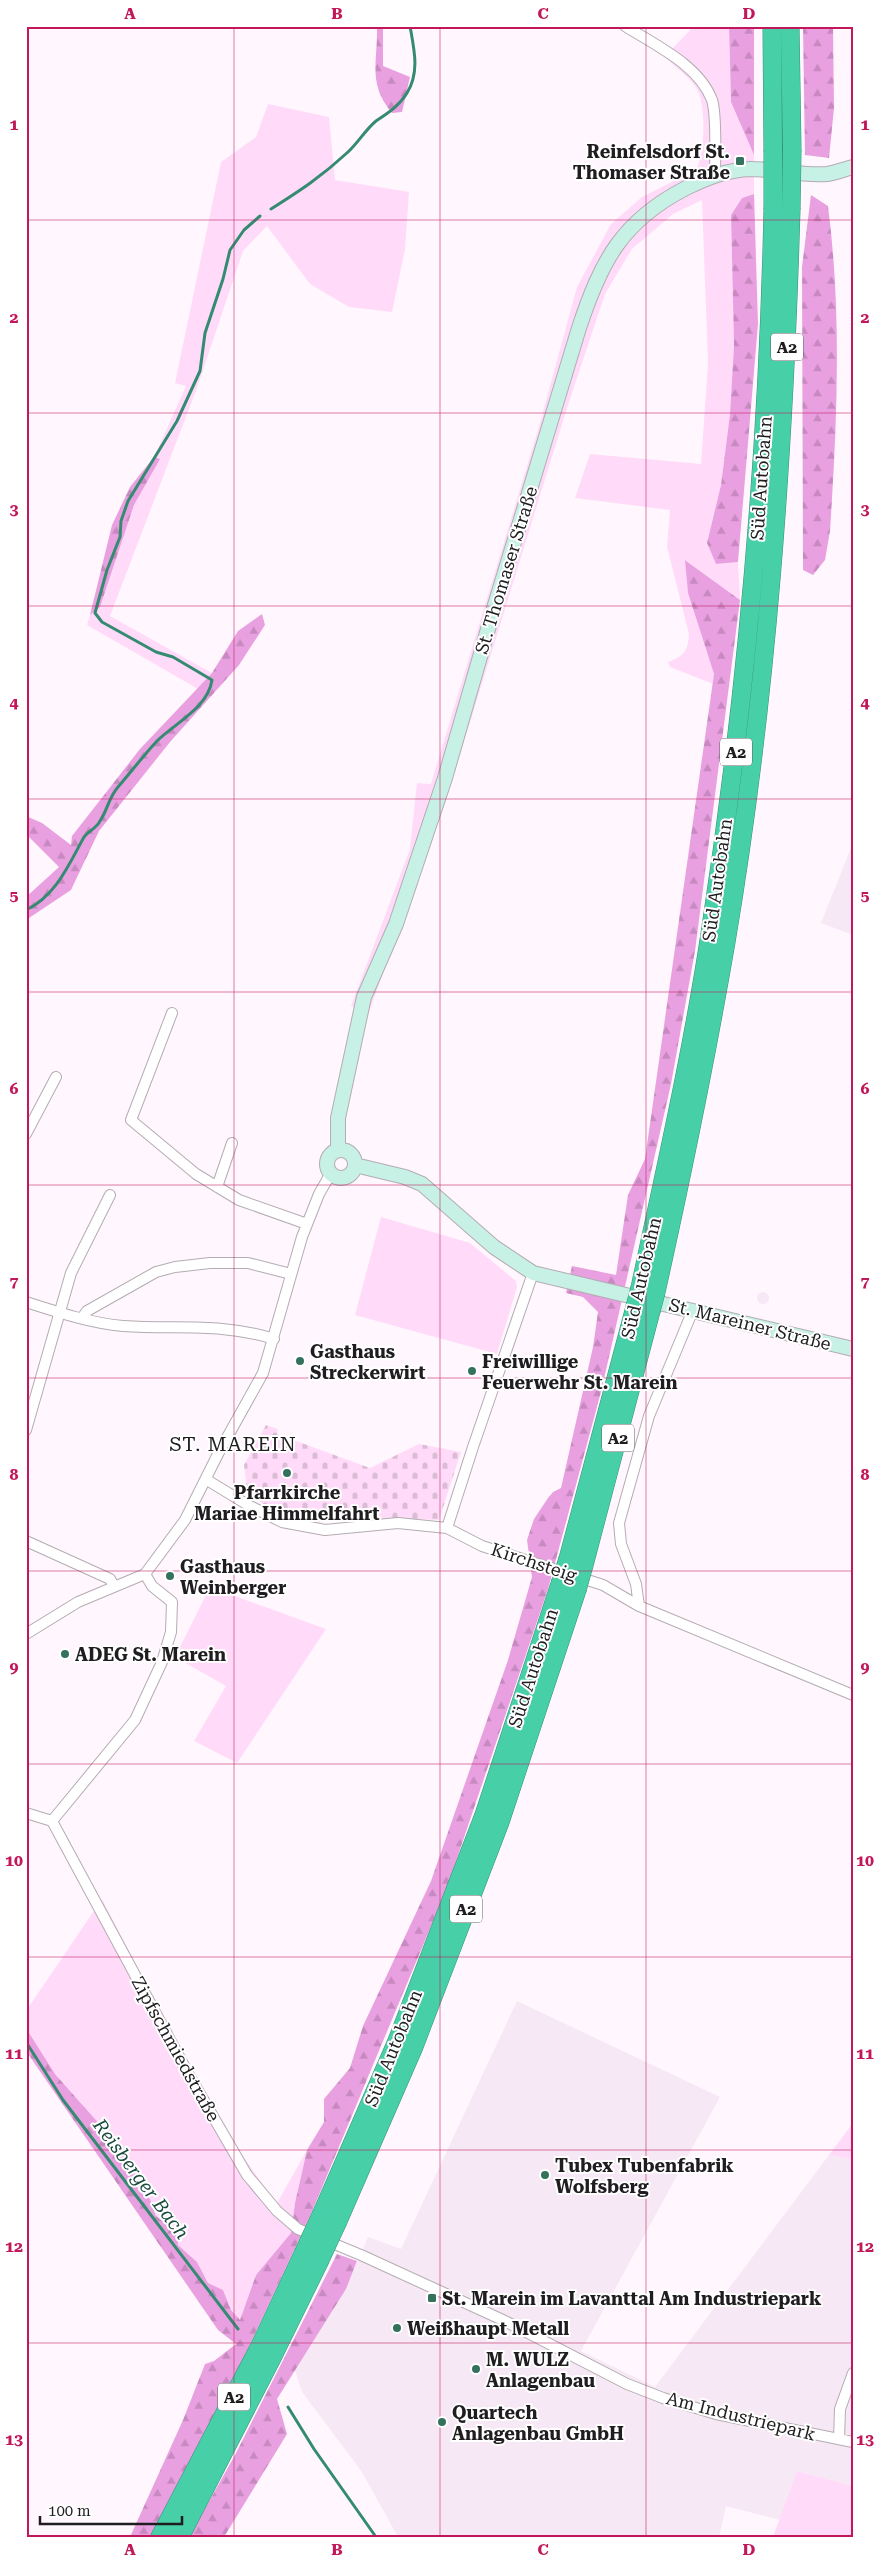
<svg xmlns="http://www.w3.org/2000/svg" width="879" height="2563" viewBox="0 0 879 2563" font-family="'Roboto Serif',serif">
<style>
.built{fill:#f6e8f4}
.grass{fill:#ffdbf9}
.forest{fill:url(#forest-firs)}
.cemetery{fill:url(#cemetery-stones)}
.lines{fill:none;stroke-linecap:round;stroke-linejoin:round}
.stream{stroke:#358a72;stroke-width:3}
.street-casing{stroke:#b3acb2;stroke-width:12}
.secondary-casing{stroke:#b3acb2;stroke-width:16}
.highway-casing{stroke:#399178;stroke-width:19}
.street{stroke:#fff;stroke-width:10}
.secondary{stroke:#c8f1e5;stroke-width:14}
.highway{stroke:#47cfa8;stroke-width:18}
.highway-bridge-casing{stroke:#399178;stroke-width:19;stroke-linecap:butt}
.highway-bridge{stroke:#47cfa8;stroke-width:18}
.grid{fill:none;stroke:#c2185b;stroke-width:1;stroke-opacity:0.55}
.poi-dot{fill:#34725e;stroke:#fff;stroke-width:2}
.labels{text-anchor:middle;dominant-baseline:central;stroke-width:4;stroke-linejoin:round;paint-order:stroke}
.shield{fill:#fff;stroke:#626162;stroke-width:1}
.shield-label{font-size:16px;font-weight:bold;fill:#1f1d1f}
.poi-label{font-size:18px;font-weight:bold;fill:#1f1d1f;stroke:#fff;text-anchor:start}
.street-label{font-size:18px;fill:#1f1d1f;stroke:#fff}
.water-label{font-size:19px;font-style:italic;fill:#1a4c3d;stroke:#fff}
.quarter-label{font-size:20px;letter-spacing:1px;fill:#1f1d1f;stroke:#fff}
.neatline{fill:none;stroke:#c2185b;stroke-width:2}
.grid-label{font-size:16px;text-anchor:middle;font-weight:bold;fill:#c2185b}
</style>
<defs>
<pattern id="forest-firs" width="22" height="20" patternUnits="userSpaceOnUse" patternTransform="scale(1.25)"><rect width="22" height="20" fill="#e9a0e0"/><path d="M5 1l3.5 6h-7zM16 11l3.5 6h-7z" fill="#c789c0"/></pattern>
<pattern id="cemetery-stones" width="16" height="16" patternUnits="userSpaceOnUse" patternTransform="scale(1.25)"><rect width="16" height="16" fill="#ffdbf9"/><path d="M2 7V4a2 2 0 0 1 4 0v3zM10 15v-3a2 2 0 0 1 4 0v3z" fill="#dabcd5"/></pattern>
</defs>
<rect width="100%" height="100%" fill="#fff7fd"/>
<path class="built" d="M853,843V935L821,923Z
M757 1298a6 6 0 1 1 12 0a6 6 0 1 1-12 0Z
M517,2001L720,2097L581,2351L655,2387L829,2155L853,2160V2486L797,2471L780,2520L726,2506L719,2537H398L362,2472L302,2392L295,2370L346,2288L368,2237L401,2249Z"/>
<path class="grass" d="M694,26H729L731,102L754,155V194L742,198L731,215L734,345L730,414L721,485L707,543L716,564L738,562L740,600L686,560L688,593L714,674L713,684L670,667L668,662C684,656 688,651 689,634L667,547L670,510L575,498L590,454L701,464L708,363L702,200L673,214L632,249L605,294L567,408L447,797L368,1015L351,1006L410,849L417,783L431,784L540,423L577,287L611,224L642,197L696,170C705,154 707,101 695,86C687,75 675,67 666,58L672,49Z
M268,104L329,117L335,180L409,192L405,249L392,312L349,307L310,284L267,226L243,251L197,388L110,616L212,673L198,689L87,625L90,615L100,607L134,505L159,460L154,457L186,386L175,383L221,162L256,137Z
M381,1217L470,1243L516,1281L517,1287L497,1354L355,1315Z
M210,1587L326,1629L237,1763L194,1741L226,1686L175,1657Z
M102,1899C156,2002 205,2111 277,2203L307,2150L295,2203L291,2233L256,2275L240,2321L231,2310L223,2290L208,2283L197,2262L178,2245V2233L156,2216L150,2199L138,2190L133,2160L111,2149L81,2103L55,2074L26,2028V2011Z
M853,2123V2160L829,2155Z
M797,2471L853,2486V2537H773Z"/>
<path class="forest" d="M377,26H383V66L410,77L402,112L392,113C367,83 378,62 377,26Z
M729,26H754V155L731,102Z
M803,26H833L834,108L829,158L805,155Z
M754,194L758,324L738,562L716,564L707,543L721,485L730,414L734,345L731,215L742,198Z
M811,195L828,206C842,314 837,423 830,531L825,560L813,575L803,570L802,267Z
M154,457L160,459L134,505L100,607L90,615L112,525L130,487Z
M685,560L740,600L695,951L671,1084L601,1392L548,1589L447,1888L373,2065L311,2214L248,2349L190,2468L151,2537H130L183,2420L205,2364L214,2361L236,2344L218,2330L26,2051V2028L55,2074L110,2136L111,2149L133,2160L138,2190L150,2199L156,2216L178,2233V2245L197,2262L208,2283L223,2290L231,2310L240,2320L256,2275L291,2233L295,2203L307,2150L324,2122V2099L350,2068L363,2026L431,1881L508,1660L532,1577L527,1540L534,1519L548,1498L553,1492L561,1488L593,1347L598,1312L583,1297L566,1293L572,1266L616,1275L628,1195L645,1159L714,674L688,593Z
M262,614L265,625L239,665L170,742L99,831L71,890L26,920V897L59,867L26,834V816L42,823L71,845L72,836L140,749L212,673L238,631Z
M337,2254L357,2261L346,2289L277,2399L287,2434L224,2537H189L235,2455Z"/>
<path class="cemetery" d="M266,1425L278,1429L277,1434L370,1468L419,1444L461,1452L439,1520L363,1518L362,1514L307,1525L269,1510L247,1489L244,1465Z"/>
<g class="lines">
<path class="stream" d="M271,209C301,190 321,177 348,152C358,143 366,129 376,121C388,113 399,106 407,93C420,72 414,49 410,26
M26,910C56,896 69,864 84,837C88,831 97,828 100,821C107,811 109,797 118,787C131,772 143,756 157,741C175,723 208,708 212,680L173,657L156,652L102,622L95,613L107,570L120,537L121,521L128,501L177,421L200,371L205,333L223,279L230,250L244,230L260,216
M26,2042L63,2100L238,2329
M288,2407L314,2449L376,2537"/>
<g class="street-casing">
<path id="street" d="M625,26C655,45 699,65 712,100C717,115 715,156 715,174
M172,1013L131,1120L196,1174L239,1200L307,1224
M26,1134L56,1077
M217,1187L232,1143
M26,1302C57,1312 90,1323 123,1326C177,1330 220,1322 274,1339
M82,1318L87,1311L156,1272L175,1267L210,1263H248L291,1274
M26,1430L71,1273L110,1195
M207,1480L248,1505L282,1522L325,1530L398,1523L447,1528L482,1546L603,1585L639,1606L853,1695
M447,1528L473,1447L533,1273
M26,1541L110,1579L114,1586
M639,1606L636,1584L621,1544L619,1523L649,1416L693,1310
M26,1634L78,1602L145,1574L185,1520L219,1452L263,1373L302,1237L319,1194L331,1173
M26,1813L52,1821L189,2075L247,2175L277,2211L298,2229L361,2255L505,2321L627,2384L663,2398L716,2414L853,2442
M52,1821L135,1720L162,1662L171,1632L172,1602L152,1586L145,1574
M839,2439L840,2409L853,2373"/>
</g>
<g class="secondary-casing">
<path id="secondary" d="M338,1150V1118L364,997L396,924L445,778L495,605L579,328C601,261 622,221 686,188C708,177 727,170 751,169C776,169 802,176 827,174C835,173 845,169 853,167
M327 1164a14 14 0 1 1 28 0a14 14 0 1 1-28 0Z
M355,1165L405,1177L422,1184L494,1247L533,1273L853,1349"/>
</g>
<g class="highway-casing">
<path id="highway" d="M772,26L773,150
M790,26L792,150
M640,1288C665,1170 692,1053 710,934C747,693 768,452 773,209
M656,1292C682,1175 706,1059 726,942C767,699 784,454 791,209
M568,1559L635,1307
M584,1565L651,1311
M322,2213L397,2041L484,1815L560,1584
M338,2221L413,2049L500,1822L577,1590
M160,2537L260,2346L303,2254
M180,2537L272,2358L319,2262"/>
</g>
<use href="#street" class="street"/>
<use href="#secondary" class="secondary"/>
<use href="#highway" class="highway"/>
<g class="highway-bridge-casing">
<path id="highway-bridge" d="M773,209V150
M791,209L792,150
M635,1307L640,1288
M651,1311L656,1292
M560,1584L568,1559
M577,1590L584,1565
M303,2254L322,2213
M319,2262L338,2221"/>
</g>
<use href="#highway-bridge" class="highway-bridge"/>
</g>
<path class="grid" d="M234,26V2537M440,26V2537M646,26V2537M26,220H853M26,413H853M26,606H853M26,799H853M26,992H853M26,1185H853M26,1378H853M26,1571H853M26,1764H853M26,1957H853M26,2150H853M26,2343H853"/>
<g class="poi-dot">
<rect x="735" y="156" width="10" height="10" rx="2.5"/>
<circle cx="300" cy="1361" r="5"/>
<circle cx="472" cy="1371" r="5"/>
<circle cx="287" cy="1473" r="5"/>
<circle cx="170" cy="1576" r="5"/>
<circle cx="65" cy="1654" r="5"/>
<circle cx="545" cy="2175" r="5"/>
<rect x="427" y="2293" width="10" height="10" rx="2.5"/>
<circle cx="397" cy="2328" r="5"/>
<circle cx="476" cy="2369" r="5"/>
<circle cx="442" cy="2422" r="5"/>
</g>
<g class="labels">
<g class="shield">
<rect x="771" y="333.5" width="32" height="27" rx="4"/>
<rect x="720" y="738.5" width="32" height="27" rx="4"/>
<rect x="602" y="1424.5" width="32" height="27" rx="4"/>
<rect x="450" y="1895.5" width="32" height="27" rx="4"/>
<rect x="218" y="2383.5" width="32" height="27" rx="4"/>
</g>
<g class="shield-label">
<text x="787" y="347">A2</text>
<text x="736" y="752">A2</text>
<text x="618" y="1438">A2</text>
<text x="466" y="1909">A2</text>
<text x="234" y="2397">A2</text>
</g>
<g class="poi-label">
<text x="730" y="151" text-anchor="end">Reinfelsdorf St.<tspan x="730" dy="21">Thomaser Straße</tspan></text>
<text x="310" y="1351">Gasthaus<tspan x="310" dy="21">Streckerwirt</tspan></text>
<text x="482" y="1361">Freiwillige<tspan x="482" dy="21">Feuerwehr St. Marein</tspan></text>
<text x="287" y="1492" text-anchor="middle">Pfarrkirche<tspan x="287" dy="21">Mariae Himmelfahrt</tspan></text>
<text x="180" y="1566">Gasthaus<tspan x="180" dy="21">Weinberger</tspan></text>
<text x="75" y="1654">ADEG St. Marein</text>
<text x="555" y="2165">Tubex Tubenfabrik<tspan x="555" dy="21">Wolfsberg</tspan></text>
<text x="442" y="2298">St. Marein im Lavanttal Am Industriepark</text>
<text x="407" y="2328">Weißhaupt Metall</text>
<text x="486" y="2359">M. WULZ<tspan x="486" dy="21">Anlagenbau</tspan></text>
<text x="452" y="2412">Quartech<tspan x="452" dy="21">Anlagenbau GmbH</tspan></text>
</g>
<g class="street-label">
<text transform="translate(761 478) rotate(-86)">Süd Autobahn</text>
<text transform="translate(506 570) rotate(-73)">St. Thomaser Straße</text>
<text transform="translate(717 880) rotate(-82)">Süd Autobahn</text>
<text transform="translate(641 1278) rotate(-77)">Süd Autobahn</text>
<text transform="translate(750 1324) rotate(14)">St. Mareiner Straße</text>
<text transform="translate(534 1562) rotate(18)">Kirchsteig</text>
<text transform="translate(533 1668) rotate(-72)">Süd Autobahn</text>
<text transform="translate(393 2048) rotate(-68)">Süd Autobahn</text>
<text transform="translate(176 2049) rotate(61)">Zipfschmiedstraße</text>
<text transform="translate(741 2416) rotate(14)">Am Industriepark</text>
</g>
<g class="water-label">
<text transform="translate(141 2179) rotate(53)">Reisberger Bach</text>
</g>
<g class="quarter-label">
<text x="233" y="1444">ST. MAREIN</text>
</g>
</g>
<rect width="879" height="2563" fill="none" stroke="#ffffff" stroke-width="55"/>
<path d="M40 2516v8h142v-8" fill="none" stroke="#1f1d1f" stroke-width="2.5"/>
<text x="48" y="2516" font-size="15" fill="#1f1d1f" stroke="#ffffff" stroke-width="4" paint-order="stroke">100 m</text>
<rect x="28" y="28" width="824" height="2508" class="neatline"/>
<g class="grid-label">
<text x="130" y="19">A</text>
<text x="337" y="19">B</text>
<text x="543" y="19">C</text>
<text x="749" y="19">D</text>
<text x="14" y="130">1</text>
<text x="865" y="130">1</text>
<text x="14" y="323">2</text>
<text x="865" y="323">2</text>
<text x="14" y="515">3</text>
<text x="865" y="515">3</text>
<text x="14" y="708">4</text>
<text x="865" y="708">4</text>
<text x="14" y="901">5</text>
<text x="865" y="901">5</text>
<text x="14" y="1094">6</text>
<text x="865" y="1094">6</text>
<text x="14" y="1287">7</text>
<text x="865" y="1287">7</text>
<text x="14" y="1480">8</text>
<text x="865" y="1480">8</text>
<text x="14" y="1673">9</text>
<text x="865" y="1673">9</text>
<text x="14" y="1866">10</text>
<text x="865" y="1866">10</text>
<text x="14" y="2059">11</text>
<text x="865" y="2059">11</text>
<text x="14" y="2252">12</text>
<text x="865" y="2252">12</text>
<text x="14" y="2445">13</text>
<text x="865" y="2445">13</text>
<text x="130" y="2555">A</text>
<text x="337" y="2555">B</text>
<text x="543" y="2555">C</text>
<text x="749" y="2555">D</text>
</g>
</svg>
